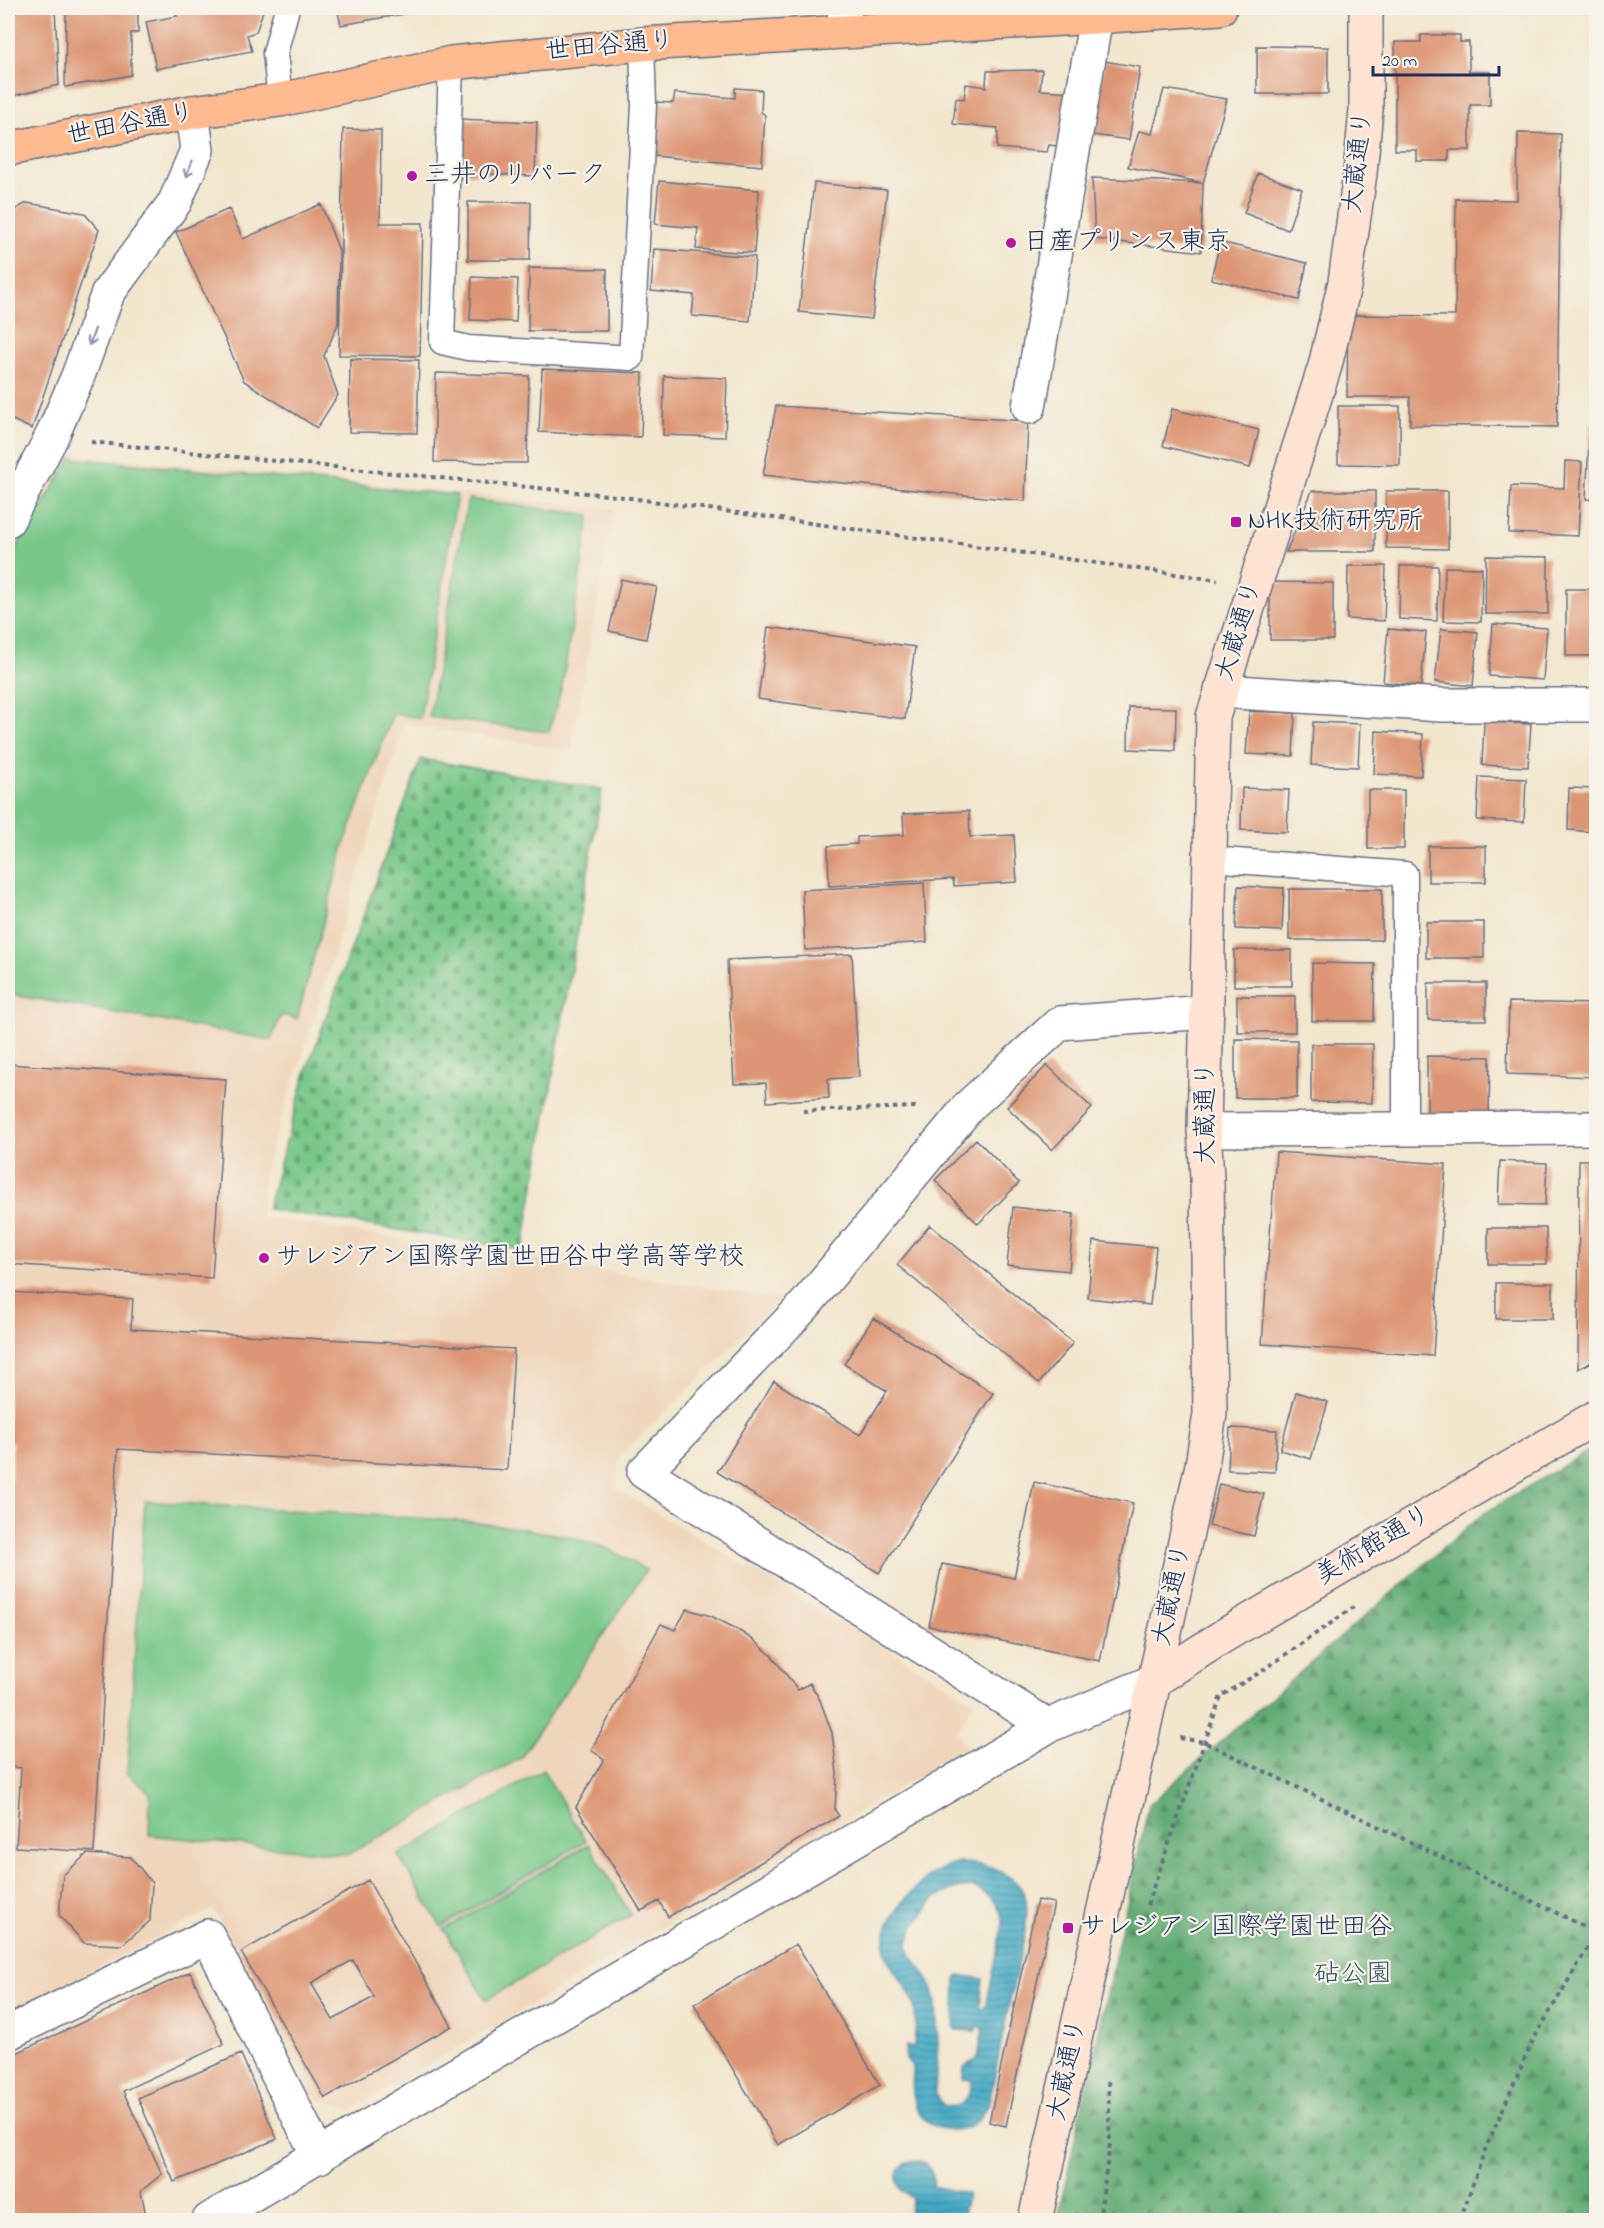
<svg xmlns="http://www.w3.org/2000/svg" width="1604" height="2228" viewBox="0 0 1604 2228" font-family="'Indie Flower','Klee One',sans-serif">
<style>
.built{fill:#efd6bb}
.industrial{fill:url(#industrial-grid)}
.green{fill:#79c889;stroke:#4a7c74;stroke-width:1.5}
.forest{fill:url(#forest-firs);stroke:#3e6e6a;stroke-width:1.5}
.cemetery{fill:url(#cemetery-stones);stroke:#4a7c74;stroke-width:1.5}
.water{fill:url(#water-rules);stroke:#306c91;stroke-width:1.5;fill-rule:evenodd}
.building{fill:#dd9674;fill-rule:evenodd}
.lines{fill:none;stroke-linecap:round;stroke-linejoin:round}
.lane-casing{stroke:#666f85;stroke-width:27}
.street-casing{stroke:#666f85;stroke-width:36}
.secondary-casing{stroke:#666f85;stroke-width:36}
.primary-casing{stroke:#666f85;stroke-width:36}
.path{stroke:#666f85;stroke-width:4;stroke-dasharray:4.5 4.5;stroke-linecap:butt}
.lane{stroke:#fff;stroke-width:24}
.street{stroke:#fff;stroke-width:33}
.secondary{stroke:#fee3d2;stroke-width:33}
.primary{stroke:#fcba8e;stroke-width:33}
.oneway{stroke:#8d97ae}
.poi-dot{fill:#b5179e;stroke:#f7f3e8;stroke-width:2}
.labels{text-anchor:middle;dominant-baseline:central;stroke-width:4.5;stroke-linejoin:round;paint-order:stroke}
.street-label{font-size:26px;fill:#1b2f5e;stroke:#f7f3e8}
.poi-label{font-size:26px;fill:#1b2f5e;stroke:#f7f3e8;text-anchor:start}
.park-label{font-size:26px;fill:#325569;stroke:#f7f3e8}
</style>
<defs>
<pattern id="industrial-grid" width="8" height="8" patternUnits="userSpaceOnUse" patternTransform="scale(1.5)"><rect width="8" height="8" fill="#cdc2b9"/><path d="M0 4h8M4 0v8" fill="none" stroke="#afa7a1"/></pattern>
<pattern id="forest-firs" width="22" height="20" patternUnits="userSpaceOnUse" patternTransform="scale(1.5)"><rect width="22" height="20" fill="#62ac75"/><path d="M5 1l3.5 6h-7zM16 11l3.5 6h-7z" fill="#508c63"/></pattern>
<pattern id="cemetery-stones" width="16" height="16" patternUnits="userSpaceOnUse" patternTransform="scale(1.5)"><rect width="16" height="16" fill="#79c889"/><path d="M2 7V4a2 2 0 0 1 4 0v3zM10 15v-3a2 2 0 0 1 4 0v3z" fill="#62a373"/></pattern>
<pattern id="water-rules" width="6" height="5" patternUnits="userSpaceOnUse" patternTransform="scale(1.5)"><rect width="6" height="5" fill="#44aac4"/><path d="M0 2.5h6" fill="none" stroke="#388ba2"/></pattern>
</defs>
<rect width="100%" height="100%" fill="#f7f3e8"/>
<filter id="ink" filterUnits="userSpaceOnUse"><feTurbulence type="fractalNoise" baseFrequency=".0167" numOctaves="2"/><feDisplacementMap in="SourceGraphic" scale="12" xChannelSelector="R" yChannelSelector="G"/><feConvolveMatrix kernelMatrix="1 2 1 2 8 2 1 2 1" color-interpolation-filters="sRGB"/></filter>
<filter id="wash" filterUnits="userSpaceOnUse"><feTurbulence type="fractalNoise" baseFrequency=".008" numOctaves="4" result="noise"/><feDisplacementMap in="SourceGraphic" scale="24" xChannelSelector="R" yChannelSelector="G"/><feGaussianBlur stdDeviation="1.35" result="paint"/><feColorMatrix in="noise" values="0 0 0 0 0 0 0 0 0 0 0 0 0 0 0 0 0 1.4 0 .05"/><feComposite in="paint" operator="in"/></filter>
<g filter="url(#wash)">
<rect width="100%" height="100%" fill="#f2e6cd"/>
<path class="built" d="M69,453L614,509L571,750L404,724L303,1054L264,1168L261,1217L780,1299L620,1456L616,1489L974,1701L958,1731L967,1748L352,2110L314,2098L213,1909L8,2013V549Z"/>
<path class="industrial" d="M863,8H935L862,13Z"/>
<path class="green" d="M71,458L457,495L420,718L393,714L345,842L297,1019L281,1015L271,1040L8,994V561Z
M468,499L590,515L562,686L549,732L429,717Z
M145,1501L463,1521L525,1529L571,1537L609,1549L646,1570L521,1758L347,1855L149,1835L150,1793L127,1773Z
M543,1770L586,1841L441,1927L398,1855Z
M589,1844L631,1915L486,2000L444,1929Z"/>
<path class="forest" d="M1596,1446V2220H1057L1149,1804L1481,1515Z"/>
<path class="cemetery" d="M421,759L602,789L523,1250L267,1209L307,1069Z"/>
<path class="water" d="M959,1863C982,1863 1015,1871 1025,1896C1032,1917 1017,1969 1012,1991C1004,2028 997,2066 989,2103C986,2109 983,2115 979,2120C961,2137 928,2131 917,2110C910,2097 913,2081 913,2067L905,2058L906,2046L914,2048C915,2032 918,2013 911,1997C905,1984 896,1974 889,1962C876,1938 893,1912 909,1895C924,1879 937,1868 959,1863ZM974,1887C990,1895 1002,1905 1003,1924L986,2007L981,2009L980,2006L983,1979L959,1975L956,1978L954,2028L956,2030L976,2031L978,2026L983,2028L978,2058L964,2068L963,2079L972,2080C970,2098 963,2111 943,2105L935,2093L938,2044L936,2003L933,1989L924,1973L910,1954L908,1945L914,1926L935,1898L954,1889Z
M919,2161C931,2166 935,2174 933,2186L967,2194L962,2220H908L913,2198C889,2188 892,2161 919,2161Z"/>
<g id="blocks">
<path class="building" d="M8,8H55L59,85L8,97Z
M66,8H138V33H131V75L65,87Z
M175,8H264L256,32L247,35L252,51L156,69L146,22L177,16Z
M337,8H432V9L341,25Z
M432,8H448L435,11Z
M1421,35H1460V42H1469V72H1490V105H1470V150H1449V161H1417V150H1395V42H1421Z
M1257,46L1328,47V94H1257Z
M1104,61L1140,67L1129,140L1093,135Z
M1042,70L1040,90L1074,92L1069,147L1049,145L1047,152L997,148L998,128L953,124L956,98L964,99L966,84L986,87L987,71Z
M735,88L762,90L761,112L765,115L762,166L654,156L655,152H651L655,102L673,103L675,93L735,98Z
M1164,89L1227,99L1203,183L1128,167L1139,131L1152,134Z
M456,119L537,122L535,176L454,173Z
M343,129L381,130L380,223H423L420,356L339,355Z
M1518,133L1561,134L1557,427L1410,425V397H1347L1348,315L1455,316L1456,199L1517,200Z
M1258,173L1302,189L1288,230L1244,213Z
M1092,178L1203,183L1201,252L1095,239Z
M659,181L759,190L754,253L696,249L698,228L655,224Z
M814,183L887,190L872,319L799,312Z
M468,202H531L530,260H468Z
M27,203L84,213L99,230L32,429L8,418V213Z
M321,204L339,251L338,324L324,356L338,395L317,428L244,381L176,232L229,209L243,239Z
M1220,242L1307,263L1299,300L1211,279Z
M654,249L755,257L750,321L692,316L694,295L651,291Z
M529,268L607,269V331H528Z
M472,277L518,279L516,322L470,320Z
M350,359L419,360L417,433L349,432Z
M542,369L643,373L641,437L539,432Z
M436,373L529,376L527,463L434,462Z
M664,376L727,378L725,437L663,435Z
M776,406L1028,421L1025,501L763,475Z
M1338,406H1400V465L1338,464Z
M1172,409L1259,430L1250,468L1163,446Z
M1590,425H1596V500L1586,499Z
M1565,461L1582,462L1578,536L1509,533L1511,486L1564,488Z
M1312,491H1375V552H1286Z
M1386,491H1448V549L1386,548Z
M1486,556L1548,557V614H1485Z
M1348,566H1386L1384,621L1347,619Z
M1400,566H1438L1437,621L1399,619Z
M1445,567L1482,568L1481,622L1443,621Z
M621,579L657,587L646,639L609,631Z
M1270,582L1333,583V640H1270Z
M1566,589H1596V656H1566Z
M1493,624L1547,628L1543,680L1489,676Z
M768,627L915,647L905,719L758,699Z
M1388,629L1426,632L1421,686L1383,682Z
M1441,629L1478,632L1473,686L1435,682Z
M1129,707L1176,708L1175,751L1128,749Z
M1249,711L1295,713L1293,756L1246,754Z
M1313,722L1360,724L1358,767L1311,765Z
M1484,722L1531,724L1528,767L1482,765Z
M1376,731L1423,734L1421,776L1374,774Z
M1479,777L1526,779L1524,822L1477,820Z
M1242,788L1289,790L1287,832L1241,830Z
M1569,788L1596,789V832L1568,830Z
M1368,790H1404V849H1368Z
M969,811L970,837L1014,835L1017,882L954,886L953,879L829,886L828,846L857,844V837L904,835L903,814Z
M1428,846H1486V882H1428Z
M924,883L927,942L805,950L802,890Z
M1238,886L1284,888L1282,931L1236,929Z
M1289,889H1382V940H1289Z
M1426,922H1484V958H1426Z
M1234,950H1292V986H1234Z
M852,954L859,1077L828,1079L829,1098L767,1102L766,1083L734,1084L727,960Z
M1312,963L1375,964L1374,1021H1312Z
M1428,983H1486V1020H1428Z
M1237,996H1295V1032H1237Z
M1509,1002L1596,1004V1077L1507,1074Z
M1235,1039L1297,1040V1098H1235Z
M1311,1044H1373L1372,1103L1311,1102Z
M1427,1056L1490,1057L1489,1115H1427Z
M8,1064L226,1079L212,1278L8,1264Z
M1047,1065L1092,1108L1052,1150L1007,1107Z
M976,1139L1019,1183L978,1224L935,1180Z
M1276,1152L1446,1164L1433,1356L1262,1344Z
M1579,1160H1596V1360L1578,1369Z
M1500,1161L1547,1163L1545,1205L1498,1204Z
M1013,1207L1074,1214L1069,1271L1007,1265Z
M930,1225L1073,1343L1039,1383L897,1265Z
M1488,1228H1546L1547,1264H1488Z
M1093,1241L1156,1247L1150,1305L1088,1298Z
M1496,1283H1553V1319H1496Z
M8,1292L133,1299L131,1329L514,1349L507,1470L118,1449L94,1852L16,1847L21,1768L8,1767V1545L13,1442H8Z
M873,1318L993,1393L879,1573L717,1472L774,1381L860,1435L887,1391L844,1364Z
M1296,1392L1328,1402L1311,1459L1280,1450Z
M1230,1428L1277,1430L1275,1472L1228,1470Z
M1034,1482L1133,1503L1100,1661L929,1626L942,1564L1014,1578Z
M1219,1484L1264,1494L1254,1536L1209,1526Z
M687,1609L711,1616L735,1628L755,1641L772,1656L798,1690L810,1683L820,1700L832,1733L837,1773L835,1810L839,1816L668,1917L659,1901L641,1911L576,1807L604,1759L591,1750L661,1624L675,1630Z
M87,1854L131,1857L152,1883L150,1921L122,1945L84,1943L59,1915L63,1875Z
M368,1880L452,2026L325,2098L241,1952ZM353,1960L374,1997L333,2020L311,1983Z
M1037,1900L1054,1903L1006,2126L989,2122Z
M796,1944L880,2085L778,2145L694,2004Z
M190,1972L224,2044L123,2091L162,2174L141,2191L147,2220H8V2057Z
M241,2054L277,2139L174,2182L138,2098Z"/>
</g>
</g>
<g filter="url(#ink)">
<use href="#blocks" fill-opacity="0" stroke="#666f85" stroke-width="1.5"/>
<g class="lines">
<g class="lane-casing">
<path id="lane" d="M451,63L442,342L468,348L631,358L644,105L642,44
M280,100L275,53L287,8
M1210,859L1405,874V1129"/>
</g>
<g class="street-casing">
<path id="street" d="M843,30L845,8
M1029,407L1096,17
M8,520L52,436L78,376L108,293L175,202L197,150L192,112
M1221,691L1441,705H1596
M1204,1130L1596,1128
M1048,1726L644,1472L805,1305L970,1105L1060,1023L1207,1012
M8,2033L208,1936L319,2157
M209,2220L1048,1726L1154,1681"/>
</g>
<g class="secondary-casing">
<path id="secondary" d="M1154,1681L1225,1635L1596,1417
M1035,2220L1202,1465L1210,1414L1207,1178L1204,1130L1213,717L1325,366L1345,282L1360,173L1366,110V8"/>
</g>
<g class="primary-casing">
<path id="primary" d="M8,149L192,112L280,100L451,63L642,44L1096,17L1220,8"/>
</g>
<path class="path" d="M91,442L616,496L1218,580
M803,1111L915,1107L919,1109
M1180,1738L1204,1742L1596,1932
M1147,1905L1221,1696L1262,1671L1354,1607
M1099,2220L1110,2144L1108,2077
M1460,2220L1485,2150L1533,2040L1596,1934"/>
<use href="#lane" class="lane"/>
<use href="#street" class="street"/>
<use href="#secondary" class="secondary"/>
<use href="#primary" class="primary"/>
</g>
<defs><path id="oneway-shaft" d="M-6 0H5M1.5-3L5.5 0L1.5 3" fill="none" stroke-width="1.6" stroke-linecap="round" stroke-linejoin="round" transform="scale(1.5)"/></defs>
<g class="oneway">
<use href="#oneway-shaft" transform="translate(189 169) rotate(113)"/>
<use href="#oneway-shaft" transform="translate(92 337) rotate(110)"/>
</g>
</g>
<g class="poi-dot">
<circle cx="412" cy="176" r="6"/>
<circle cx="1011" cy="243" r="6"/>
<rect x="1230" y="516" width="12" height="12" rx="3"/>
<circle cx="264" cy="1258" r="6"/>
<rect x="1062" y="1922" width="12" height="12" rx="3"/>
</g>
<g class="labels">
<g class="street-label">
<text transform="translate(610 47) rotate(-5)">世田谷通り</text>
<text transform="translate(131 125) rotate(-11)">世田谷通り</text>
<text transform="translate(1359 162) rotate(-84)">大蔵通り</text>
<text transform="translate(1240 631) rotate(-73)">大蔵通り</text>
<text transform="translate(1207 1113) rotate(-90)">大蔵通り</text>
<text transform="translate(1374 1546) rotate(-31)">美術館通り</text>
<text transform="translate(1173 1595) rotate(-78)">大蔵通り</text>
<text transform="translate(1068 2070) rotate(-78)">大蔵通り</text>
</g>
<g class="poi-label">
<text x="424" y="176">三井のリパーク</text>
<text x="1023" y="243">日産プリンス東京</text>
<text x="1248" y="522">NHK技術研究所</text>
<text x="276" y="1258">サレジアン国際学園世田谷中学高等学校</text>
<text x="1080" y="1928">サレジアン国際学園世田谷</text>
</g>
<g class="park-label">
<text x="1353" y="1975">砧公園</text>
</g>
</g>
<rect width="1604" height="2228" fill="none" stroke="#f7f3e8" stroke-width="30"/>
<path d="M1373 66v9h126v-9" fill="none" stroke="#1b2f5e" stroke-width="3"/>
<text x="1382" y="66" font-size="18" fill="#1b2f5e" stroke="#f7f3e8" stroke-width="4.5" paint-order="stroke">20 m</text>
</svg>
